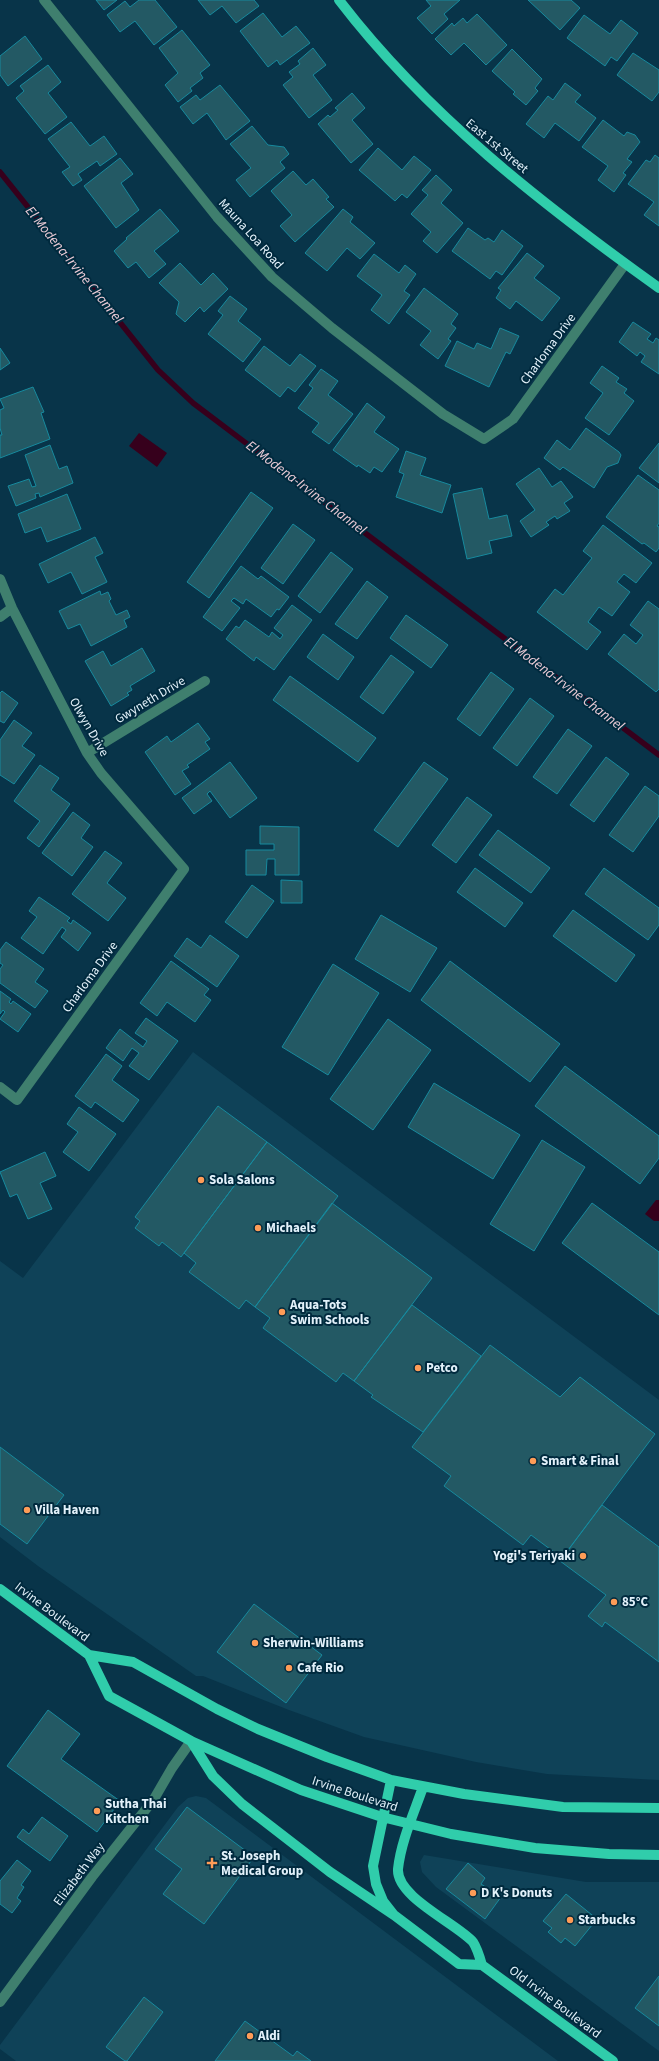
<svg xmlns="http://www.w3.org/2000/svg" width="659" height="2061" viewBox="0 0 659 2061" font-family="'Source Sans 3',sans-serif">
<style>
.built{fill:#0f4258}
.water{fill:#36001c}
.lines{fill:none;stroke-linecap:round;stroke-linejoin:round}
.stream{stroke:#36001c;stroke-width:5.5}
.building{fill:#235964;stroke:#178a9e}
.minor{stroke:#3f7f6e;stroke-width:10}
.major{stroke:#30cdab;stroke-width:10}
.poi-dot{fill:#fe9c57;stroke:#002a3e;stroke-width:1.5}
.labels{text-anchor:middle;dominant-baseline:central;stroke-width:4;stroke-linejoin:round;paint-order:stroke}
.street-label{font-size:13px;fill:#e2f1fa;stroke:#002a3e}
.poi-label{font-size:13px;font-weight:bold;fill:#e2f1fa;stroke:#002a3e;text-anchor:start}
.water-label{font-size:14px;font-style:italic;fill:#eccdd8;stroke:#002a3e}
</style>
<rect width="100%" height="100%" fill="#083449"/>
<path class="built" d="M193,1052L659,1400V1780L547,1774L476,1762L364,1737L289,1710L203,1676H196L38,1566L0,1537V1261L23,1278Z
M196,1796L206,1798L558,2061H16L0,2049V2045L178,1807L188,1798Z
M424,1855L586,1882H659V2051L436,1887L422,1872L420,1862Z"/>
<path class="water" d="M139,433L167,453L157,467L129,446Z
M656,1200H659V1221H654L645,1214Z"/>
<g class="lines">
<path class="stream" d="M0,172L158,370L193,403L659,755"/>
</g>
<path class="building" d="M96,0H117L104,10Z
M139,0H155L177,27L154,45L135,21L120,32L107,15L125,1L130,7Z
M198,0H254L259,6L236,23L222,6L210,15Z
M426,0H460L444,14L448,19L432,34L417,18L431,6Z
M528,0H571L580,8L560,30Z
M263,13L282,37L296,26L310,43L280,65L277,60L268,67L240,31Z
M477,14L507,45L486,65L464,43L451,55L435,39L452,23L454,26L463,18L467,23Z
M584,15L610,34L621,20L638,33L617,61L611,57L605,66L567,38Z
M182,30L210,65L200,73L203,78L190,88L192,91L178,102L165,85L178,73L159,48Z
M25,36L42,59L8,86L0,75V56Z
M313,48L326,65L313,75L332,100L309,118L283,85L293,77L289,72L300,64L298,61Z
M512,49L542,79L535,88L538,91L526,105L513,94L515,92L492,71Z
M633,53L659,70V92L652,101L617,75Z
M48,65L61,82L48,93L67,117L45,134L16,98L24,91L20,86Z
M565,83L581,95L575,102L596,118L579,141L555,123L544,138L526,124L548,96L553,100Z
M220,85L250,121L226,140L207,113L193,124L180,107L196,95L200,100Z
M352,93L365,108L352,120L373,144L351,163L318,124L328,115L330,117L338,110L335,108Z
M603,120L624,136L627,132L635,135L640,142L627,159L632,162L623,173L626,175L614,192L598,180L608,166L582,147Z
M71,122L90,146L104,136L117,154L100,166L97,161L78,174L82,180L73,186L62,172L70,167L48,139Z
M252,126L268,145L284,147L289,154L280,162L285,168L250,197L236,180L251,168L230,144Z
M378,148L402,170L414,156L431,170L407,198L402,194L395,201L359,170Z
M655,155L659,158V226L644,215L654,202L628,184L646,160L650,162Z
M120,158L133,174L121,183L139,210L116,228L84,186Z
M293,171L306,185L313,179L329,197L326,199L334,207L295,242L280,226L292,215L271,191Z
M436,175L452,190L441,203L463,223L437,253L423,241L431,232L411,214L428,195L422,190Z
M160,209L179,231L154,251L166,264L149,278L136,262L128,268L114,251L127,239L126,238Z
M343,209L353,217L350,222L375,243L360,259L347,248L327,271L305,253Z
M468,228L485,240L488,238L494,242L502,230L523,246L502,275L496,271L490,279L452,251Z
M527,253L544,266L534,278L560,298L542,321L516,301L510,309L496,298L501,290L498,288Z
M374,254L399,273L405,265L416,274L404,291L410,295L389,324L371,310L382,295L357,276Z
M180,263L201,285L213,273L228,289L204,312L200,307L185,322L176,314L179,302L159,283Z
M424,288L458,314L451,324L456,328L448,339L451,341L438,359L420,345L431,331L406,312Z
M230,296L247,309L238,321L261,339L243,362L208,334L223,315L218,311Z
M633,322L651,334L647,339L653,343L656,338L659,340V374L641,362L645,356L640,352L637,356L619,342Z
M500,328L519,336L510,354L506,352L489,387L445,366L457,341L474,349L477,343L491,349Z
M264,346L290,366L300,354L316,366L295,392L288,387L280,397L245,370Z
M0,348L10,363L0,370Z
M602,366L619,378L616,382L627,389L624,393L634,401L609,435L585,418L603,393L590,383Z
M321,369L338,381L328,395L353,414L329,444L312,432L319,423L298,408L313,388L309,385Z
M33,387L44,412L41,413L50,439L0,458V435H2L0,428V410L4,408L0,399Z
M367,403L385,417L374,432L399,449L382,472L374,467L370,473L358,465L357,467L333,450Z
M586,428L619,452L621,455L618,463L607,467L594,488L563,467L560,470L544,458L557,440L570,450Z
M659,443V483L639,468Z
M50,445L59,469L67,466L73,483L40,497L39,493L35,494L36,498L16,506L8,486L29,479L32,487L36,486L25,455Z
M406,451L426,458L420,475L451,485L442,513L396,497L404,474L399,472Z
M539,468L552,487L561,481L573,497L564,503L570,511L557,519L555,516L546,522L549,525L531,537L520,521L535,510L516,484Z
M638,475L659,490V523L657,526L659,527V548L656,552L644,543L642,544L606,517Z
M482,488L489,519L507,515L512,536L489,541L492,553L467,559L453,494Z
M251,492L273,508L209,598L187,582Z
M67,494L81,529L47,542L41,527L25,533L18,514Z
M293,524L315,540L283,584L261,568Z
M603,525L652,563L636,583L624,574L617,582L630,592L612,616L599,607L588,622L601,632L587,650L537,612L555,589L563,595L592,558L583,551Z
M95,537L103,553L95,557L107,582L82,594L71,572L48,583L39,564Z
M331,552L353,569L320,613L298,596Z
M241,566L258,579L261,576L289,597L279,610L277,609L271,617L246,599L243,604L234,598L231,601L240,608L222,631L203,617Z
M367,581L388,597L357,639L335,624Z
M100,591L101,595L108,592L111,599L109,601L116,615L127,610L130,617L124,620L127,627L91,646L80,624L68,629L59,611Z
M648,601L659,609V689L656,692L608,654L624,634L636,644L643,635L630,625Z
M292,605L312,620L274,670L256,657L254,661L226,639L236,626L239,628L245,620L269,637L272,632L280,639L283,635L274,628Z
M406,615L448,645L431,668L390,638Z
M323,634L354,657L338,680L307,657Z
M142,648L155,671L130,686L132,690L127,693L129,695L111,706L85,661L103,651L111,666Z
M391,655L414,672L383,714L360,697Z
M491,672L514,689L480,736L457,719Z
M290,676L376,738L358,762L273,700Z
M2,691L18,703L4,723L0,721V693Z
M530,698L554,716L517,766L493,748Z
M14,720L32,733L22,746L35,755L14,784L0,775V740Z
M198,723L210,739L205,742L210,749L187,765L189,767L182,771L191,784L175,795L145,752L167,736L171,742Z
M568,729L592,746L557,794L533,777Z
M606,757L629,774L594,822L570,805Z
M230,762L257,798L230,818L210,791L207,794L212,801L194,814L182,798Z
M424,762L448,779L398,847L374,830Z
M40,765L59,778L51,790L70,804L39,847L27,838L40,821L14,801Z
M645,786L659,796V816L633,852L609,835Z
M467,797L492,815L456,863L432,845Z
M73,812L90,825L81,838L93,847L72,876L42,853Z
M260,826L299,827V875H275V859H267L266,875H246V850H274V844H260Z
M498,830L550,868L531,893L479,855Z
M105,851L122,863L107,883L126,898L108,921L72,894Z
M475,868L523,903L505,927L457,892Z
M604,868L659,908V925L648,940L585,894Z
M281,880L302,881V903H281Z
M252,885L274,901L247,938L225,922Z
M39,897L70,918L67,921L71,924L73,920L91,933L78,951L61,937L66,930L62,927L43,954L21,938L37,917L29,911Z
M573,910L635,955L616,982L553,936Z
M381,915L437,948L410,992L355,959Z
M210,935L239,956L217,987L174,956L187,938L201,948Z
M6,942L44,969L35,982L48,991L35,1008L0,983V969L3,965L0,963V950Z
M171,961L209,989L204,995L211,1000L195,1022L167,1002L157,1016L140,1003Z
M450,961L560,1044L530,1082L421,1000Z
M333,964L379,993L328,1075L282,1047Z
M0,991L11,999L9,1002L11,1004L13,1001L31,1014L18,1032L0,1019L5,1012L3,1010L0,1014Z
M146,1018L178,1041L149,1080L129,1066L139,1053L132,1048L123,1061L106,1048L120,1029L143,1047L147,1041L135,1033Z
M388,1019L431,1050L373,1130L330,1099Z
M106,1054L122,1066L112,1080L139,1100L123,1122L95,1102L91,1108L75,1096Z
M565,1066L659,1136V1158L640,1184L535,1106Z
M434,1083L520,1135L493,1179L408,1127Z
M218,1106L267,1142L181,1257L162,1242L159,1246L135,1228L140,1221L135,1217Z
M79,1107L116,1134L89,1171L63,1152L78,1132L67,1124Z
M542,1140L585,1167L534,1251L490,1224Z
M267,1142L338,1196L255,1307L246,1300L239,1309L189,1272L196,1263L184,1253Z
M45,1152L56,1176L40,1183L52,1209L28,1219L17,1194L10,1197L0,1172Z
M332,1203L432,1278L354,1381L343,1373L336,1382L263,1328L270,1318L255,1307Z
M592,1203L659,1252V1315L562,1243Z
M412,1305L481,1356L423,1432L371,1397L373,1395L354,1381Z
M490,1345L560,1397L580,1377L655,1434L562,1558L531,1535L523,1545L444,1486L451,1476L412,1447Z
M0,1447L64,1495L27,1544L0,1524Z
M602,1505L659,1547V1662L605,1622L602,1627L588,1616L606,1595L560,1561Z
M254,1604L322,1655L286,1703L217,1652Z
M48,1710L80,1734L61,1759L120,1801L97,1832L7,1766Z
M187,1807L254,1857L204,1924L163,1894L182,1869L155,1849Z
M42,1817L68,1836L50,1861L17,1837L23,1829L29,1834Z
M17,1860L31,1871L21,1885L24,1887L17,1898L21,1901L12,1913L0,1904V1881Z
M468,1863L485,1878L481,1884L501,1897L485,1919L446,1889Z
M566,1894L597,1919L575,1946L565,1938L561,1943L548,1932L552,1928L543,1921Z
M659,1976V2026L635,2008Z
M144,1997L163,2012L127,2061H125L106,2047Z
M245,2021L293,2056L297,2051L311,2061H215Z"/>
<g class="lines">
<path class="minor" d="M44,0L217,217L272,277L332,328L443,414L484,439L513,419L625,264
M0,579L12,608L87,753L101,773L184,869L17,1100L0,1087
M0,617L12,608
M87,753L205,681
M0,2002L92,1877L154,1799L172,1768L191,1741"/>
<path class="major" d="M339,0C427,115 542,204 659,288
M0,1589L89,1655L109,1696L191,1741L301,1790L382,1817L451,1834L535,1848L609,1854L659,1855
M89,1655L133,1662L217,1709L258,1729L327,1757L391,1780L464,1794L563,1807L659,1808
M191,1741L213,1776L242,1804L330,1872L394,1915
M391,1780L373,1866L376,1884L383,1901L394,1915L459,1964L482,1965
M423,1787C414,1813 401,1841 398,1869C396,1897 456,1923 473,1942C477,1948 480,1958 482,1965L613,2061"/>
</g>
<g class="poi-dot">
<circle cx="201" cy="1180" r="4"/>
<circle cx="258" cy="1228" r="4"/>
<circle cx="282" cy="1312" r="4"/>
<circle cx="418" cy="1368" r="4"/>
<circle cx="533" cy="1461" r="4"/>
<circle cx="27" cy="1510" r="4"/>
<circle cx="583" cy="1556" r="4"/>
<circle cx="614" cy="1602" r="4"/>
<circle cx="255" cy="1643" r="4"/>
<circle cx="289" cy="1668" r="4"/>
<circle cx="97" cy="1811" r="4"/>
<path d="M210 1857h4v4h4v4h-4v4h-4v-4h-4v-4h4z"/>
<circle cx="473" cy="1893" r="4"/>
<circle cx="570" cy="1920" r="4"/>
<circle cx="250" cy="2036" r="4"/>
</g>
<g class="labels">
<g class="street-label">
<text transform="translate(497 146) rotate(40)">East 1st Street</text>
<text transform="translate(251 234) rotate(48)">Mauna Loa Road</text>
<text transform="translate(548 349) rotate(-54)">Charloma Drive</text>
<text transform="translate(150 700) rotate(-31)">Gwyneth Drive</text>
<text transform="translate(89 727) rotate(60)">Olwyn Drive</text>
<text transform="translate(90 977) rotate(-54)">Charloma Drive</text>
<text transform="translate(52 1612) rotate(37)">Irvine Boulevard</text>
<text transform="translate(355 1794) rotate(18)">Irvine Boulevard</text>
<text transform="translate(79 1874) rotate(-53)">Elizabeth Way</text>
<text transform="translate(555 2002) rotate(37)">Old Irvine Boulevard</text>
</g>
<g class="poi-label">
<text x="209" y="1180">Sola Salons</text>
<text x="266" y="1228">Michaels</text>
<text x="290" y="1305">Aqua-Tots<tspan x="290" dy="15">Swim Schools</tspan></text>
<text x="426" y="1368">Petco</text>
<text x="541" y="1461">Smart &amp; Final</text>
<text x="35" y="1510">Villa Haven</text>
<text x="575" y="1556" text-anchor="end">Yogi's Teriyaki</text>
<text x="622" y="1602">85°C</text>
<text x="263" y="1643">Sherwin-Williams</text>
<text x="297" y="1668">Cafe Rio</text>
<text x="105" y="1804">Sutha Thai<tspan x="105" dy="15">Kitchen</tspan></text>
<text x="221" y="1856">St. Joseph<tspan x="221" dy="15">Medical Group</tspan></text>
<text x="481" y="1893">D K's Donuts</text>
<text x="578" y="1920">Starbucks</text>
<text x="258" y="2036">Aldi</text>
</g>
<g class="water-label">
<text transform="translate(74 265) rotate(51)">El Modena-Irvine Channel</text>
<text transform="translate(306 488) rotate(37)">El Modena-Irvine Channel</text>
<text transform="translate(564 684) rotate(37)">El Modena-Irvine Channel</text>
</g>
</g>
</svg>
